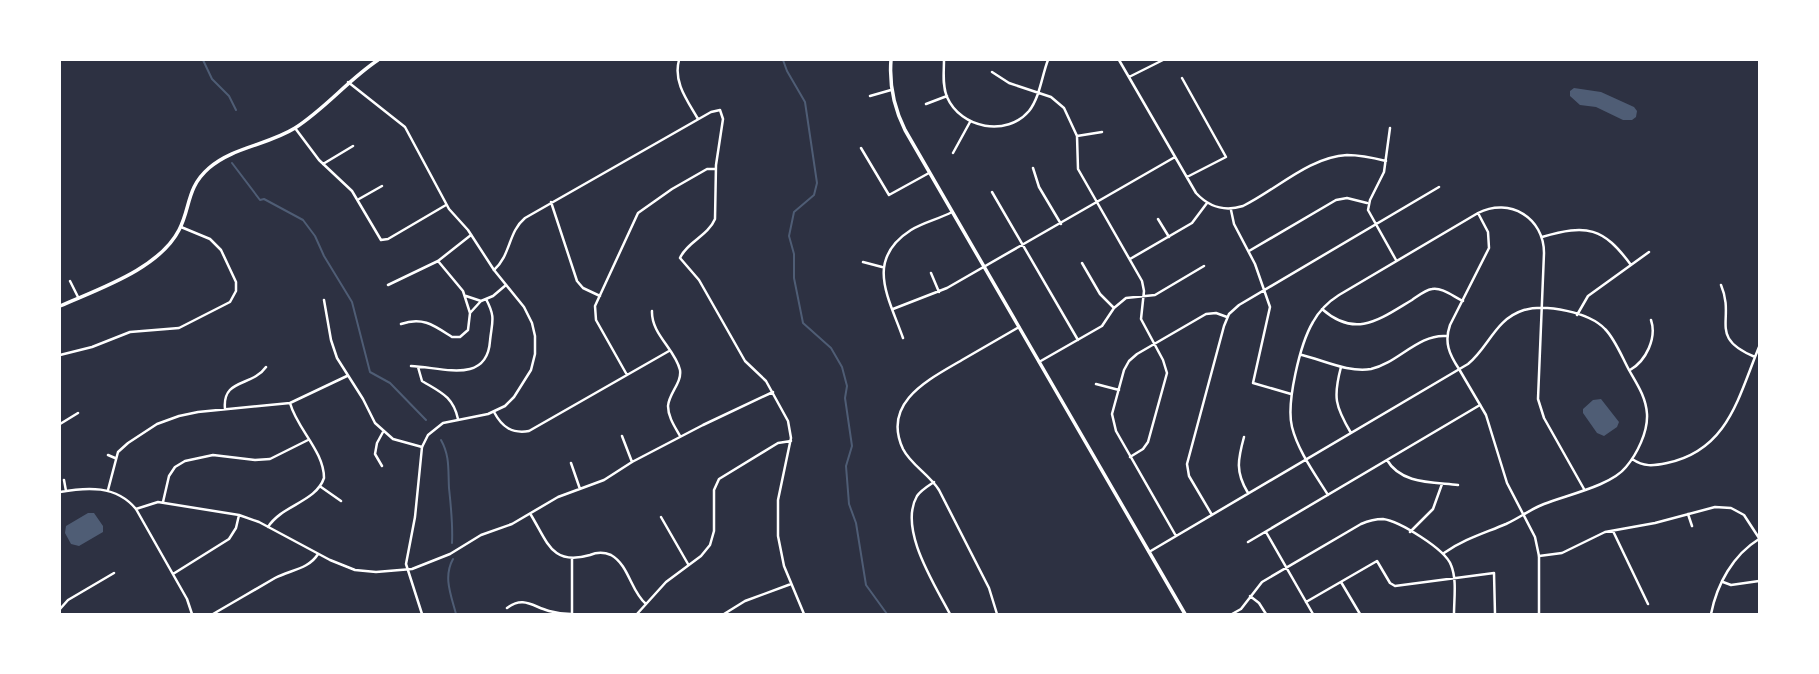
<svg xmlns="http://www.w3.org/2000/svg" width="1819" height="674" viewBox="0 0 1819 674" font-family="Rubik,sans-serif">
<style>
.water{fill:#4f5d75}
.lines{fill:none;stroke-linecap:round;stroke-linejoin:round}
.stream{stroke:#4f5d75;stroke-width:2}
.minor{stroke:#fff;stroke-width:2.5}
.tertiary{stroke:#fff;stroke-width:2.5}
.secondary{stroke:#fff;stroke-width:3.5}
</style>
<rect width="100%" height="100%" fill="#2d3142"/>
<path class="water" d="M1574,88L1601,92L1634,107L1637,111L1636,117L1632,120H1623L1596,107L1580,105L1570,96V91Z
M1601,399L1619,422L1617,427L1604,436L1597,433L1583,413V409L1593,400Z
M88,513H94L103,526V532L79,546L71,544L65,533L66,526Z"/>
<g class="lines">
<path class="stream" d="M203,60L212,79L229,96L236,110
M783,60L787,71L805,102L817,183L814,195L794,212L789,236L794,254V278L803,323L831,348L842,367L847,386L845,398L852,446L846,466L849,504L856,523L866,585L887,614
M232,163L260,200L264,199L303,220L315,236L324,256L352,302L370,372L390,383L426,420
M441,440C450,456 448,470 449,488C451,507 453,524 452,543
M453,559C443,577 451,595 456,614"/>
<path class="minor" d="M679,60C673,82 687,100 698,119
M944,60C944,72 942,85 947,97C961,129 1007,137 1029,111C1040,97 1042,75 1048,60
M1119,60L1196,193C1209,207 1224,212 1243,206C1276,190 1309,157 1347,155C1360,155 1374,158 1386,161
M992,72L1009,83L1051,97L1064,108L1077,136L1078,169L1142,281L1144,291L1141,319L1163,360L1167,373L1148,442L1143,449L1130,457
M1129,77L1163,60
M1182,78L1226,157L1187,177
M870,96L891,90
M926,104L947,96
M295,128L319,160L352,191L381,240L388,239L446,205
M1390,128L1384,172L1370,200L1368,210L1396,260
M1077,136L1102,132
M861,148L889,195L929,173
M953,153L970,122
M323,164L353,146
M1033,168L1039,187L1061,224
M992,192L1078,340
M359,199L382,186
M551,202L577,281L583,288L600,296
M1231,210L1234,224L1255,264L1270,307L1253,383L1291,394
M1158,219L1169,237
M1542,237C1587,224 1603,227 1631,265
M1249,251L1336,200L1347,198L1367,203
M1130,259L1192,223L1207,203
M438,261L463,291L470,313
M863,262L882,267
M1082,263L1100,294L1114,308
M494,270C511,255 508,232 525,218L711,112L720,110L723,119L716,165L715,219C708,236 687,242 680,258L699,280L745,361L766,381L788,421L791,438L778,500V536L784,566L804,614
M931,273L939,292
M70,281L78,297
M388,285L438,261L471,235
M1721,285C1736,320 1707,337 1755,357
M466,296L481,301L493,296L506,285
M324,300L331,340L337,358L363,399L375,423L393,439L422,447
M893,309L947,288L1175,157
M1322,309C1356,339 1380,319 1412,300C1418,296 1425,290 1432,289C1442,287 1454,297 1463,301
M652,311C651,334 675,349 680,370C682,383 669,393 668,406C668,417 675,427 680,436
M1577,315L1588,296L1649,252
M401,324C423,316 435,326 452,337H460L468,330L470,313L481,301
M903,338C889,298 864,260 911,230C924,222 939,219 952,212
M60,355L92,347L130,332L179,328L230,302L236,291V282L221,250L210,239L181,227
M1302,355C1323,360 1349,373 1371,369C1398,363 1418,334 1446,336
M1039,362L1102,326L1114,308L1126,298L1155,295L1204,266
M411,366C441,367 487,385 490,341C492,321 496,318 486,299
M418,367L422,381C440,392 453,396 458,419
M1341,367C1333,397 1335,406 1351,433
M1459,369C1449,354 1444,342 1450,325L1489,248L1488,232L1478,213
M1630,370C1646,361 1657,338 1651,320
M627,375L596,320L595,306L638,213L672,189L707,169H716
M1096,384L1119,390
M225,409C222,378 252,387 266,367
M494,412C502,427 512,434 529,431L669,351
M60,424L78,413
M622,436L632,462
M1244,437C1238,459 1235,472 1248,493
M108,455L115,458
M1632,459C1644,467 1653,466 1667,463C1728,450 1738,398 1759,347
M1387,460C1401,484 1432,482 1458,485
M571,463L580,489
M382,466L375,454L377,443L383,432
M64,480L66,491
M934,482C928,486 921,490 917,496C898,529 935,585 950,614
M321,487L341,501
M108,490L118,452L128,443L157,424L179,416L198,412L290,403L347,376
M60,492C87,487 116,485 136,509L187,599L192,614
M1328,495C1315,474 1298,451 1292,427C1286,403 1300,344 1313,322C1319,311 1328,302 1339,295L1478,213C1510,197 1544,218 1544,253L1538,399L1544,418L1584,489
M163,502L169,476L175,467L185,461L213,455L255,460L270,459L308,440
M136,509L158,502L239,515L259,522L330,560L355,570L376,572L412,569L450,554L481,535L512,524L558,497L604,480L632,462L703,425L773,392
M1688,514L1692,526
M531,515C548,543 552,566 590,555C597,552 604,552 611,555C629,565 631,592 646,604
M1212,515L1189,476L1187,464L1224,326L1229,314L1239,305L1439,187
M661,517L688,564
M268,527C282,505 316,502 324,478C324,451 297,429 290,403
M1613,531L1648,604
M1266,532L1313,614
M1410,532L1433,509L1442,484
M1176,536L1116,431L1112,414L1124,370L1129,361L1137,354L1206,314L1216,313L1227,317
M1248,542L1480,405
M1149,552L1468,364C1489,347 1495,319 1524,310C1546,304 1589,312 1605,329C1615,339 1622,357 1629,370C1637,384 1646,397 1647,414C1648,432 1637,454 1626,467C1611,486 1566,495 1544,504C1531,509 1519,518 1506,524C1485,533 1464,539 1444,553
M1539,556L1562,553L1605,532L1655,523L1715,507L1731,508L1744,515L1759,538
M173,574L229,539L236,528L239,515
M1341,582L1360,614
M1723,582L1731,585L1759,581
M1250,596L1259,603L1266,614
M1306,602L1377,561L1390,583L1395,586L1494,573L1495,614
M507,608C523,596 532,606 549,611C556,613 564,614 571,614
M60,609L68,600L114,573
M213,614C234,602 254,590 275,578C290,570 309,569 318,554
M572,614V559
M637,614L666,582L701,556L710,545L714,531V490L719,479L778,443L791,441
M724,614L745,601L791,584
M997,614L989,588L939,490C929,474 911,465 903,449C881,402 930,379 962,360C981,349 1000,338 1019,327
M1232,614L1241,609L1262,582L1361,524C1368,521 1375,519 1383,519C1399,521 1445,549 1451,565C1457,579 1454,599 1454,614
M1711,614C1717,584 1733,555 1759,539"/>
<path class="tertiary" d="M348,82L405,127L449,209L468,230L494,270L524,307L532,323L535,336V354L531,370L514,397L505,406L488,414L443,423L428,435L422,447L415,517L406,564L422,614
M1459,369L1486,415L1507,483L1535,537L1539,556V614"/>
<path class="secondary" d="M891,60C889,85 894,108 905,130L1185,614
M60,306C98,289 159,269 179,230C191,207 186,188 209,168C233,147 268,145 295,128C326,108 348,80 378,60"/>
</g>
<rect width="1819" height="674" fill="none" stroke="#ffffff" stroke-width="122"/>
</svg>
